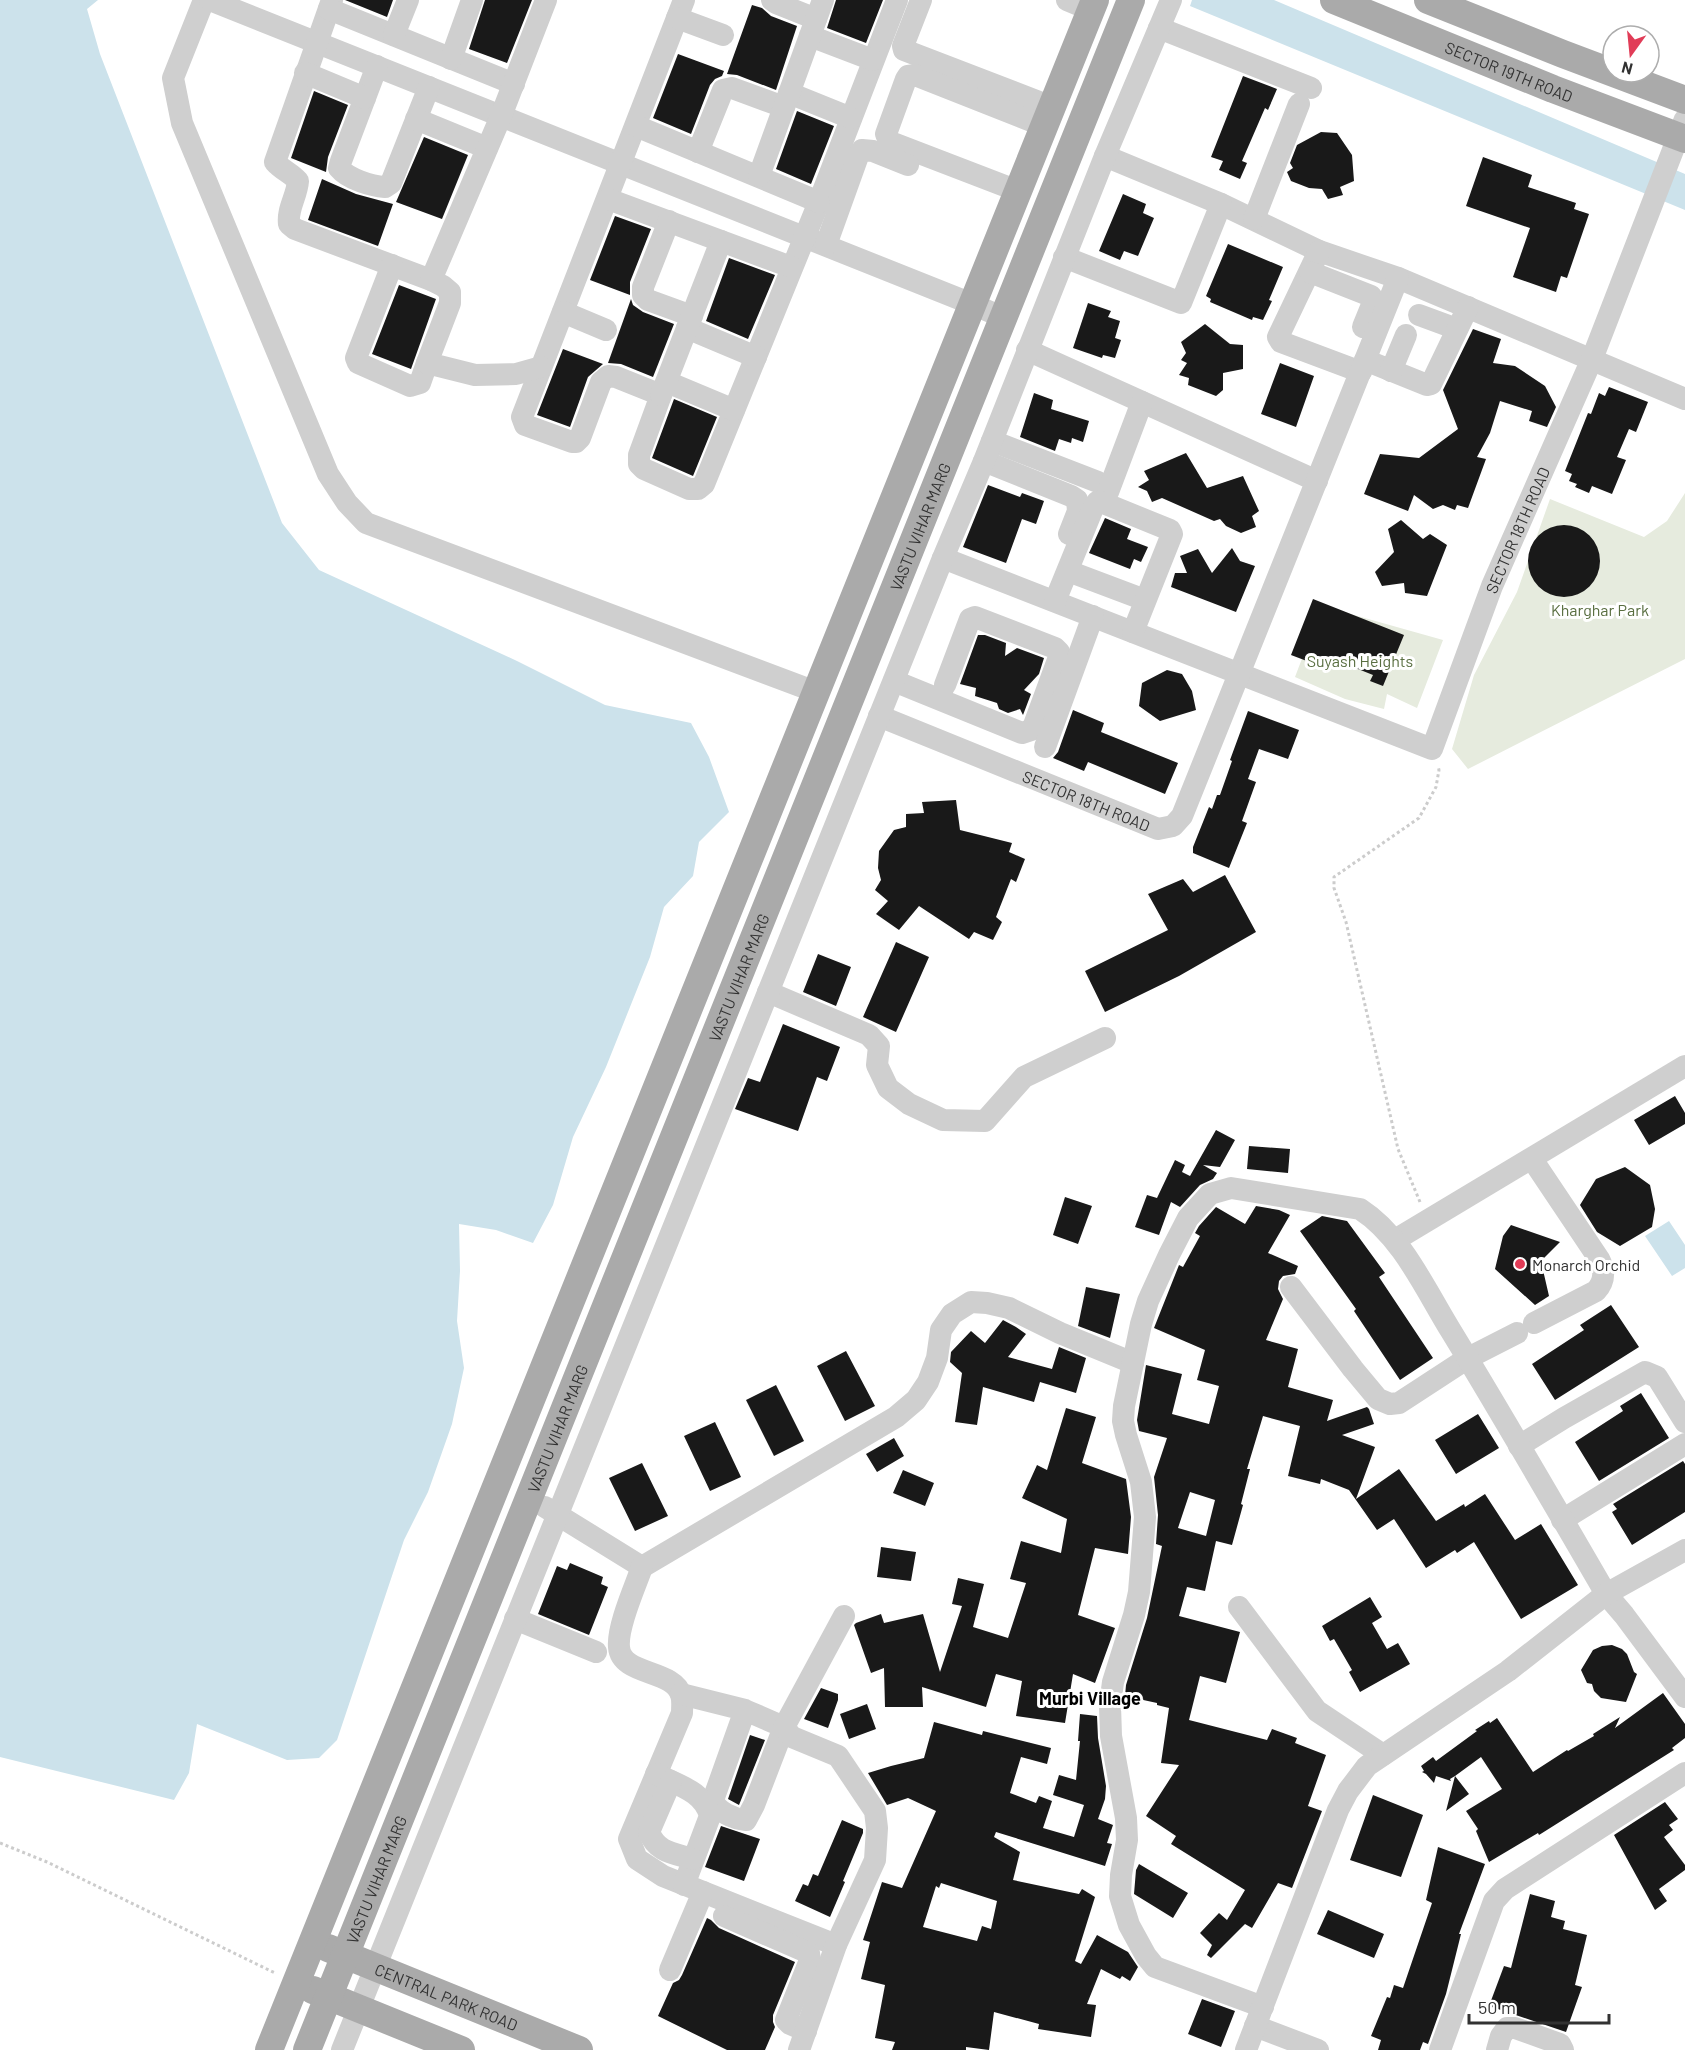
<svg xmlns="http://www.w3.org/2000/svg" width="1685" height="2050" viewBox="0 0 1685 2050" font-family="Barlow,sans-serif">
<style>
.green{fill:#e6ebde}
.water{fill:#cce2eb}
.building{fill:#191919;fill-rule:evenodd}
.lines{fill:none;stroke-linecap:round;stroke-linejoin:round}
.path{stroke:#ccc;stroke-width:3;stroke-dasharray:3 3;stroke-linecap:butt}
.minor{stroke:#cfcfcf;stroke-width:22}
.major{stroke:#aaa;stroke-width:28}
.poi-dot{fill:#e13c57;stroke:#fff;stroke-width:2}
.labels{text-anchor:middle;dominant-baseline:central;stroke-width:6;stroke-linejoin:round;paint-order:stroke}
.street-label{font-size:16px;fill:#323232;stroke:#fff}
.park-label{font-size:16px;fill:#596e40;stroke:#fff}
.poi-label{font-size:16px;fill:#323232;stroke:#fff;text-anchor:start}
.neighbourhood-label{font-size:18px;font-weight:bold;fill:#000;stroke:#fff}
</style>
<rect width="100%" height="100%" fill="#fff"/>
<path class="green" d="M1685,493V659L1468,769L1452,749L1474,675L1517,592L1550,499L1644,537L1667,521Z
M1322,606L1443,640L1417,708L1387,694L1384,709L1345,699L1295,677Z"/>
<path class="water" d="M0,0H98L87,9L100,54L282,523L319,570L517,661L605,705L691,723L709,757L729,812L699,842L693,876L664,907L650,957L606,1067L573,1137L553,1205L533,1243L496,1230L459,1224L460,1271L457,1321L464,1368L452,1424L428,1492L404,1540L337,1740L319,1758L287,1760L197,1724L189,1773L174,1800L0,1757Z
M1192,0H1274L1685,174V210L1190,6Z
M1669,1221L1685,1245V1268L1672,1276L1645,1236Z"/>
<path class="building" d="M345,0H393L387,17Z
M485,0H532L507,63L469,49Z
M836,0H883L866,43L827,28Z
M752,5L762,8L771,16L797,26L776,90L737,75L727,74Z
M678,54L724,71L722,76L715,79L710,85L691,134L653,118Z
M1243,76L1277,89L1268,110L1265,108L1242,161L1247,163L1240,179L1219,170L1223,161L1211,157Z
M314,91L348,105L328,157L326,172L291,158Z
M797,111L834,126L811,184L776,169Z
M1321,132L1337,133L1352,155L1354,181L1340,187L1343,195L1328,199L1322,189L1309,188L1291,181L1287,172L1293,168L1290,163L1297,145Z
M424,137L468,155L442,219L396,202Z
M1483,157L1532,175L1528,187L1576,203L1574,209L1589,214L1567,278L1561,276L1556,292L1513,277L1530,228L1466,206Z
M322,179L356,194L393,204L378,246L308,220Z
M1123,194L1146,204L1143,213L1154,218L1138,256L1124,251L1120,260L1099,251Z
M615,216L651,229L630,282V295L590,280Z
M1228,244L1283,267L1269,300L1272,301L1263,320L1253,317L1252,320L1210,302L1211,299L1206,296Z
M729,258L775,275L748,339L706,321Z
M399,285L436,299L411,369L372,354Z
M631,299L633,305L643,312L674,324L653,377L621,364L608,363Z
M1088,303L1111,311L1108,317L1120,321L1115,338L1121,340L1115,358L1103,355L1102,358L1073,348Z
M1205,324L1230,344L1243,345V369L1223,373V390L1216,396L1188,385L1189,378L1179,375L1187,363L1181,360L1186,353L1181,342Z
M1473,329L1501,339L1493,363L1515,366L1545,386L1556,407L1547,427L1529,421L1532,411L1500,401L1490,433L1477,457L1486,459L1468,508L1457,505L1455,510L1443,505L1433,509L1414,495L1408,511L1364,494L1380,454L1419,458L1458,429L1443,390Z
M563,349L603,364L588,377L570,427L537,415Z
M1280,363L1314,376L1296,427L1261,414Z
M1609,387L1648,402L1636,432L1629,429L1617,457L1626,460L1612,494L1592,486L1589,493L1575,487L1577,484L1569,481L1572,474L1565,471L1588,413L1591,414L1599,393L1605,396Z
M1034,393L1053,400L1051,409L1089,421L1083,442L1072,438L1071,443L1059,439L1055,451L1020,437Z
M674,399L717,417L693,476L652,458Z
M1186,453L1207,488L1243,476L1259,511L1252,516L1256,527L1241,533L1226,526L1220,519L1214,521L1162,498L1152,502L1147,491L1138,487L1149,480L1144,471Z
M988,485L1020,497L1022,493L1044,501L1036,524L1022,519L1006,563L963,547Z
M1105,518L1131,529L1127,539L1148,547L1141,562L1134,559L1130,569L1089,553Z
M1401,520L1423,539L1430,534L1447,545L1427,596L1405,593L1404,583L1382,586L1375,572L1394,552L1388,529Z
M1528 561a36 36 0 1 1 72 0a36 36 0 1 1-72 0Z
M1232,548L1240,561L1255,566L1236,612L1171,587L1175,573H1187L1180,556L1198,549L1212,573Z
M1313,599L1404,635L1383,686L1370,681L1373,675L1343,663L1342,666L1323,658L1320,666L1291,655Z
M978,635H985L1006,643L1005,656L1017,648L1044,658L1039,674L1024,690L1031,694L1023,715L1020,709L1008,713L999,709L997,703L975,696L976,688L960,684Z
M1167,670L1182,674L1192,691L1196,710L1160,721L1139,706L1142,683Z
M1073,710L1104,723L1101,732L1178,763L1165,794L1088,762L1084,771L1053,758L1058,752Z
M1248,711L1299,730L1288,759L1259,749L1248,779L1256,782L1242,821L1247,823L1229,868L1193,853V847L1209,807L1212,809L1217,795H1220L1232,761L1230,760Z
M956,800L960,830L1012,843L1009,852L1025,859L1016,882L1011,879L996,917L1002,922L993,940L974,932L969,939L919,906L899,930L876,914L888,901L875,890L881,880L878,868L879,851L894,830L906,827V814L924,813L922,802Z
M1225,875L1256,932L1179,976L1105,1012L1085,971L1168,930L1148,894L1183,879L1193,892Z
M896,942L929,957L896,1032L863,1017Z
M818,954L851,967L836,1006L803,992Z
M783,1024L840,1047L827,1081L817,1077L798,1131L735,1109L748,1078L760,1082Z
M1675,1096L1685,1113V1124L1649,1145L1634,1120Z
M1216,1130L1235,1140L1220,1167L1203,1165L1217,1173L1213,1179L1200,1185L1180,1207L1171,1202L1159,1235L1135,1227L1147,1195L1157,1198L1175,1160L1185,1165L1182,1172L1190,1176Z
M1249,1146L1290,1149L1288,1173L1247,1169Z
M1625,1167L1650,1185L1655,1209L1652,1227L1620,1246L1597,1232L1580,1205L1596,1179Z
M1065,1197L1092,1206L1078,1244L1053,1235Z
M1256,1206L1279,1210L1290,1215L1268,1253L1298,1266L1295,1274L1283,1276L1279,1281L1278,1289L1283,1299L1266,1340L1298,1349L1288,1387L1333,1400L1327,1421L1367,1407L1369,1409L1374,1424L1342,1435L1375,1447L1356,1499L1399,1469L1436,1521L1464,1504L1465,1507L1485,1494L1515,1540L1541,1524L1578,1585L1521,1619L1474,1542L1457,1553L1455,1550L1426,1568L1394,1519L1377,1530L1349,1490L1321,1479L1320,1484L1288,1476L1300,1426L1263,1416L1247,1469H1250L1241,1504L1243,1505L1232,1545L1216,1541L1205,1591L1187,1587L1179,1616L1240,1632L1226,1683L1200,1676L1189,1720L1267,1740L1272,1729L1297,1738L1295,1743L1326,1755L1308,1806L1322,1811L1292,1888L1278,1883L1252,1928L1245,1924L1211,1958L1207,1955L1212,1945L1200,1933L1219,1913L1227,1920L1245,1890L1171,1844L1176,1836L1146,1816L1179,1765L1161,1763L1169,1708L1157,1705V1703L1125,1696L1126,1685L1147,1618L1162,1546L1156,1544L1158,1515L1154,1477L1167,1438L1139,1431L1137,1420L1146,1365L1182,1374L1172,1414L1209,1424L1219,1386L1197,1380L1205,1350L1154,1328L1179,1265L1183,1267L1200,1236L1195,1233L1199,1226L1216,1207L1245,1224ZM1190,1492L1215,1500L1206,1536L1178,1528Z
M1322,1216L1347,1221L1385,1273L1379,1277L1433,1358L1400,1380L1354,1311L1356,1309L1300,1231Z
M1511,1225L1560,1242L1543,1259V1270L1549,1296L1535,1305L1495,1269L1503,1236Z
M1086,1287L1120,1294L1110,1338L1078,1326Z
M1611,1305L1639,1347L1555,1400L1532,1364L1584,1330L1580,1325Z
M1003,1320L1016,1327L1026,1334L1008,1357L1052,1369L1059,1347L1086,1358L1076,1393L1040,1382L1034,1402L983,1387L977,1425L955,1422L962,1373L950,1362L951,1352L971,1331L985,1343Z
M846,1351L875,1406L845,1421L817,1366Z
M776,1385L804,1441L774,1456L746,1400Z
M1641,1393L1669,1438L1599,1481L1575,1442L1623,1411L1620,1406Z
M1066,1408L1096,1417L1082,1463L1126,1479L1131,1517L1128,1554L1095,1548L1078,1615L1115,1628L1095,1683L1073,1674L1065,1723L1016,1716L1022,1681L996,1674L986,1707L922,1687L923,1707H885L884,1668L871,1673L854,1625L856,1623L881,1614L884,1623L923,1614L940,1672L962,1606L952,1604L958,1578L984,1584L973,1627L1008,1638L1026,1583L1010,1579L1021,1541L1061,1553L1067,1519L1022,1498L1037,1465L1047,1470Z
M1478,1414L1499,1448L1456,1474L1435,1440Z
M715,1422L741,1477L710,1491L684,1436Z
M894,1438L904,1456L877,1472L866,1454Z
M1683,1461L1685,1464V1512L1632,1545L1612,1512L1617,1509L1613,1504Z
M642,1463L668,1516L635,1531L609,1478Z
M903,1470L934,1483L925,1506L893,1493Z
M881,1547L916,1552L911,1581L877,1577Z
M570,1563L603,1577L601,1584L608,1587L589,1635L538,1614L557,1566L567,1570Z
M1370,1597L1382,1617L1372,1623L1387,1649L1398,1643L1410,1664L1360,1692L1349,1672L1352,1670L1334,1639L1330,1641L1322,1626Z
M1612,1645L1622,1649L1627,1654L1634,1672L1637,1674L1626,1702L1601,1698L1594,1691L1592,1684L1587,1683L1581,1670L1593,1650L1602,1646Z
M821,1688L838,1694V1700L828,1728L804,1719Z
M1663,1693L1685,1724V1738L1672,1748L1674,1750L1539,1835L1538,1833L1489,1862L1476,1831L1478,1829L1466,1811L1502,1789L1481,1757L1455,1776L1469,1794L1446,1811L1455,1776L1450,1779L1451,1781L1436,1776L1434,1783L1426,1774L1422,1772L1424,1771L1421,1766L1433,1757L1436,1761L1477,1731L1475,1730L1489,1721L1490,1723L1497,1718L1533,1772L1567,1750L1568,1751L1594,1736L1593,1734L1620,1717L1615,1728Z
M867,1704L876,1729L849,1739L840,1714Z
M1080,1714L1097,1716L1098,1738L1106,1786L1105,1799L1098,1819L1113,1825L1107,1843L1112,1844L1105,1866L996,1832L994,1837L1020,1852L1013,1880L1079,1894L1082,1889L1095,1897L1075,1961L1081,1964L1097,1935L1128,1952L1138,1967L1130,1981L1122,1976L1120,1979L1101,1969L1087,2004L1096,2005L1091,2037L1038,2029L1039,2024L994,2012L989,2050L966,2047V2050H892L895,2042L875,2038L885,1985L861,1979L870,1942L863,1940L882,1882L902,1888L936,1811L908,1798L887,1805L868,1773L891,1766L924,1758L934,1722L982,1735L983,1731L1051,1748L1047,1764L1021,1757L1010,1793L1036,1803L1039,1796L1052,1801L1043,1828L1074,1837L1084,1805L1053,1795L1059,1775L1076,1780L1080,1741H1078ZM941,1883L997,1901L991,1929L982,1926L977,1941L923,1927L936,1886L939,1888Z
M750,1735L765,1740L739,1805L728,1799Z
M1373,1795L1423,1815L1401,1877L1350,1860Z
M1665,1802L1678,1819L1669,1825L1673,1830L1664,1837L1685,1865V1870L1659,1889L1667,1901L1655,1910L1614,1835Z
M842,1820L863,1829V1833L843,1881L845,1882L830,1917L795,1901L803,1884L808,1886L813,1874L818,1876Z
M721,1826L760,1839L744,1881L705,1867Z
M1438,1847L1485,1864L1459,1934H1461L1446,1994L1428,2044L1423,2042L1420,2050H1378L1381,2040L1371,2036L1387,1997L1390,1998L1394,1985L1403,1988L1432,1903L1426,1900Z
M1139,1864L1188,1893L1173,1918L1134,1894L1136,1870Z
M1530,1894L1555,1901L1551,1917L1565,1921L1563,1929L1587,1935L1575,1985L1582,1987L1566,2032L1489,2006L1504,1966L1511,1968Z
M1328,1910L1384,1934L1374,1958L1317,1934Z
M707,1918L711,1920L719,1928L795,1962L773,2015V2022L775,2027L765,2050H727L658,2016L673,1983L679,1980L682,1975Z
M1202,1999L1235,2011L1221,2047L1188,2034Z"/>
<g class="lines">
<path class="path" d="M1420,1202L1398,1149L1346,922L1334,888V877L1419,818L1436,787L1439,770L1438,766
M0,1843L47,1862L275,1973"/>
<g class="minor">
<path d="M204,0L173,78L182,123L328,474L347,503L366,523L816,692"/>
<path d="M210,0L972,304L1002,317"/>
<path d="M332,0L275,162C282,170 291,173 298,181C297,196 287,209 289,224L295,229L431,280"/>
<path d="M684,0L522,417L525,425L572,442H576L580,438L601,382L608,376L616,377L661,395L639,455V464L644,469L689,489H698L704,484L819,202L897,0"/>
<path d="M772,0L776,3L816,19"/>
<path d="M921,0L903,46L904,50L1052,107"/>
<path d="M1067,0L1091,10"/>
<path d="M329,9L514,84"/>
<path d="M677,18L723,35"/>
<path d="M1159,28L1311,88"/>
<path d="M394,35L408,0"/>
<path d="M810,36L873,60"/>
<path d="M451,59L472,0"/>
<path d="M377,66L341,161L339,168C348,179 371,186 385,187L391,183L429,87"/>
<path d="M305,73L365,98"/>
<path d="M789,93L851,118"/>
<path d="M416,119L487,148"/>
<path d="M636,126L819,202"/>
<path d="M698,152L723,90L732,88L784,107"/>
<path d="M1105,156L1221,204L1319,251L1398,278L1685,399"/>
<path d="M759,176L823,0"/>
<path d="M1018,191L893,143L889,140L886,134L906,79L908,76L915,75L1044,126"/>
<path d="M608,199L791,267"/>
<path d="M1254,219L1299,104"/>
<path d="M669,221L643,287V295L648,300L692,316"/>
<path d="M826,245L858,156L862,150L873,151L908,165"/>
<path d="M1319,251L1278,337L1281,342L1361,372"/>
<path d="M1064,257L1181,303L1221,204"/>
<path d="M392,265L356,358L358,363L410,386L420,383L427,363"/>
<path d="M1310,272L1371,296L1374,300L1363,327"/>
<path d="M563,312L606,330"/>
<path d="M1419,315L1457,329"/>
<path d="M687,328L756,357"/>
<path d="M1027,350L1317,481"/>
<path d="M1365,360L1427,385L1431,384L1468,307"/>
<path d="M541,367L516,374L475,375L427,363L450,303V292L443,286L431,280L501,116L546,0"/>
<path d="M1391,371L1406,335"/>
<path d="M667,382L734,410"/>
<path d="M661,395L721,241"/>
<path d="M992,441L1098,482"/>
<path d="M984,461L1071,496L1077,500L1078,511L1069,534"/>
<path d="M1108,492L1142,402"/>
<path id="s1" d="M943,558L1432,749L1492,586L1592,359L1685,119"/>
<path d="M1068,571L1145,600"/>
<path d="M1055,601L1093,508L1097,502H1101L1170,530L1172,534L1133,632"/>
<path d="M894,681L1022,733L1031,730L1034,725L1059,657V652L1055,648L975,617L970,619L945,685"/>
<path id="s2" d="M879,716L1158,829L1173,826L1182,816L1398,278"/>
<path d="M1045,747L1093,616"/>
<path d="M768,992L869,1035L879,1046L877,1065L888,1088L909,1104L943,1120L985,1121L1024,1077L1105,1038"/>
<path d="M1532,1159L1599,1259C1605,1271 1605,1281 1596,1291L1534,1323"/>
<path d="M1395,1240L1685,1066"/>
<path d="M1291,1287L1353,1369L1378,1399L1390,1404L1399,1403L1468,1358L1517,1333"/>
<path d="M1519,1446L1564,1418L1645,1372L1657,1377L1685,1422"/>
<path d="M545,1507L642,1567L896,1417L916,1400L928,1382L937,1358L941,1330L952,1314L971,1302L987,1303L1009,1308L1060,1333L1133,1363"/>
<path d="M1562,1520L1685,1444"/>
<path d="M642,1567C635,1587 617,1627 619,1647C621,1676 674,1669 681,1695C683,1700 682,1707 682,1713L629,1839L637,1859L663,1876L836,1945"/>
<path d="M1239,1607L1317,1711L1383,1755"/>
<path d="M515,1619L596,1652"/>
<path d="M681,1694L745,1710L747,1711L784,1727L754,1805L746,1820C734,1819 717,1812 713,1800L745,1710"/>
<path d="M656,1774C677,1785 704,1791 710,1816L684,1885"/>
<path d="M671,1781L649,1832C657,1853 674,1853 693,1859"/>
<path d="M724,1916L809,1953L810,1960L786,2020L790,2024L806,2031"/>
<path d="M670,1970L703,1892"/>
<path d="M1263,2007L1155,1967L1146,1956L1129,1925L1120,1896L1121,1875L1127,1840L1126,1818L1111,1736L1110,1705L1113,1682L1134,1615L1139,1592L1145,1517L1141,1482L1126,1435L1123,1421L1124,1406L1141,1324L1148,1301L1169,1255L1188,1218L1210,1194L1231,1188L1360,1209C1402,1236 1425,1289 1451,1331C1504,1418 1555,1506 1606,1594L1624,1615L1685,1697"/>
<path d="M1255,2026L1318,2050"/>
<path d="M342,2050L943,558L984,461L1105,156L1171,0"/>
<path d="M799,2050L836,1945L875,1860L877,1828L875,1811L838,1756L792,1737L784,1727L844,1616"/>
<path d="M1246,2050L1338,1810L1348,1791L1367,1766L1508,1671L1606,1594L1685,1550"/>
<path d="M1440,2050L1494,1901L1505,1889L1685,1773"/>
<path d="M1497,2050L1501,2036L1507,2028H1515L1560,2044L1563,2050"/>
</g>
<g class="major">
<path id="s3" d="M1334,0L1553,89L1685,139"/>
<path d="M1428,0L1563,54L1685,100"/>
<path id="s4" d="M328,1948L579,2050"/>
<path d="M313,1990L461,2050"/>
<path d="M269,2050L1095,0"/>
<path id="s5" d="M307,2050L1131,0"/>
</g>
</g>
<circle class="poi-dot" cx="1520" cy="1264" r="6"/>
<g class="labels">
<g class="street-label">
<text stroke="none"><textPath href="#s3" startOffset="189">SECTOR 19TH ROAD</textPath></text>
<text stroke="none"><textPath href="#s5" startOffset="1642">VASTU VIHAR MARG</textPath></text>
<text stroke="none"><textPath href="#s1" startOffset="760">SECTOR 18TH ROAD</textPath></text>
<text stroke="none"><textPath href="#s2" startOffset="224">SECTOR 18TH ROAD</textPath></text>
<text stroke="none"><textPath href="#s5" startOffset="1156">VASTU VIHAR MARG</textPath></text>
<text stroke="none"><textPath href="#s5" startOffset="670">VASTU VIHAR MARG</textPath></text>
<text stroke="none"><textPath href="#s5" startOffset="184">VASTU VIHAR MARG</textPath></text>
<text stroke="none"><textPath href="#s4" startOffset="128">CENTRAL PARK ROAD</textPath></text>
</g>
<g class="park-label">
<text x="1600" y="609">Kharghar Park</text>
<text x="1360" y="660">Suyash Heights</text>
</g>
<g class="poi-label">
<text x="1532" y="1264">Monarch Orchid</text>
</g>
<g class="neighbourhood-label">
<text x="1090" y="1698">Murbi Village</text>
</g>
</g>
<g transform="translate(1631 54) rotate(195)"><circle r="28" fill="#ffffff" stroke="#adadad" stroke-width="1.5"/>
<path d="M0-4.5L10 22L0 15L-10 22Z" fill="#e13c57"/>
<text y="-9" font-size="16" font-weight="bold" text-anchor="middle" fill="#323232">N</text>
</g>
<path d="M1469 2014v9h140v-9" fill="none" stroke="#323232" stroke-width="3"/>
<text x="1478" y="2014" font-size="18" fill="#323232" stroke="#ffffff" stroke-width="4.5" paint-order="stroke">50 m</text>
</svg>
